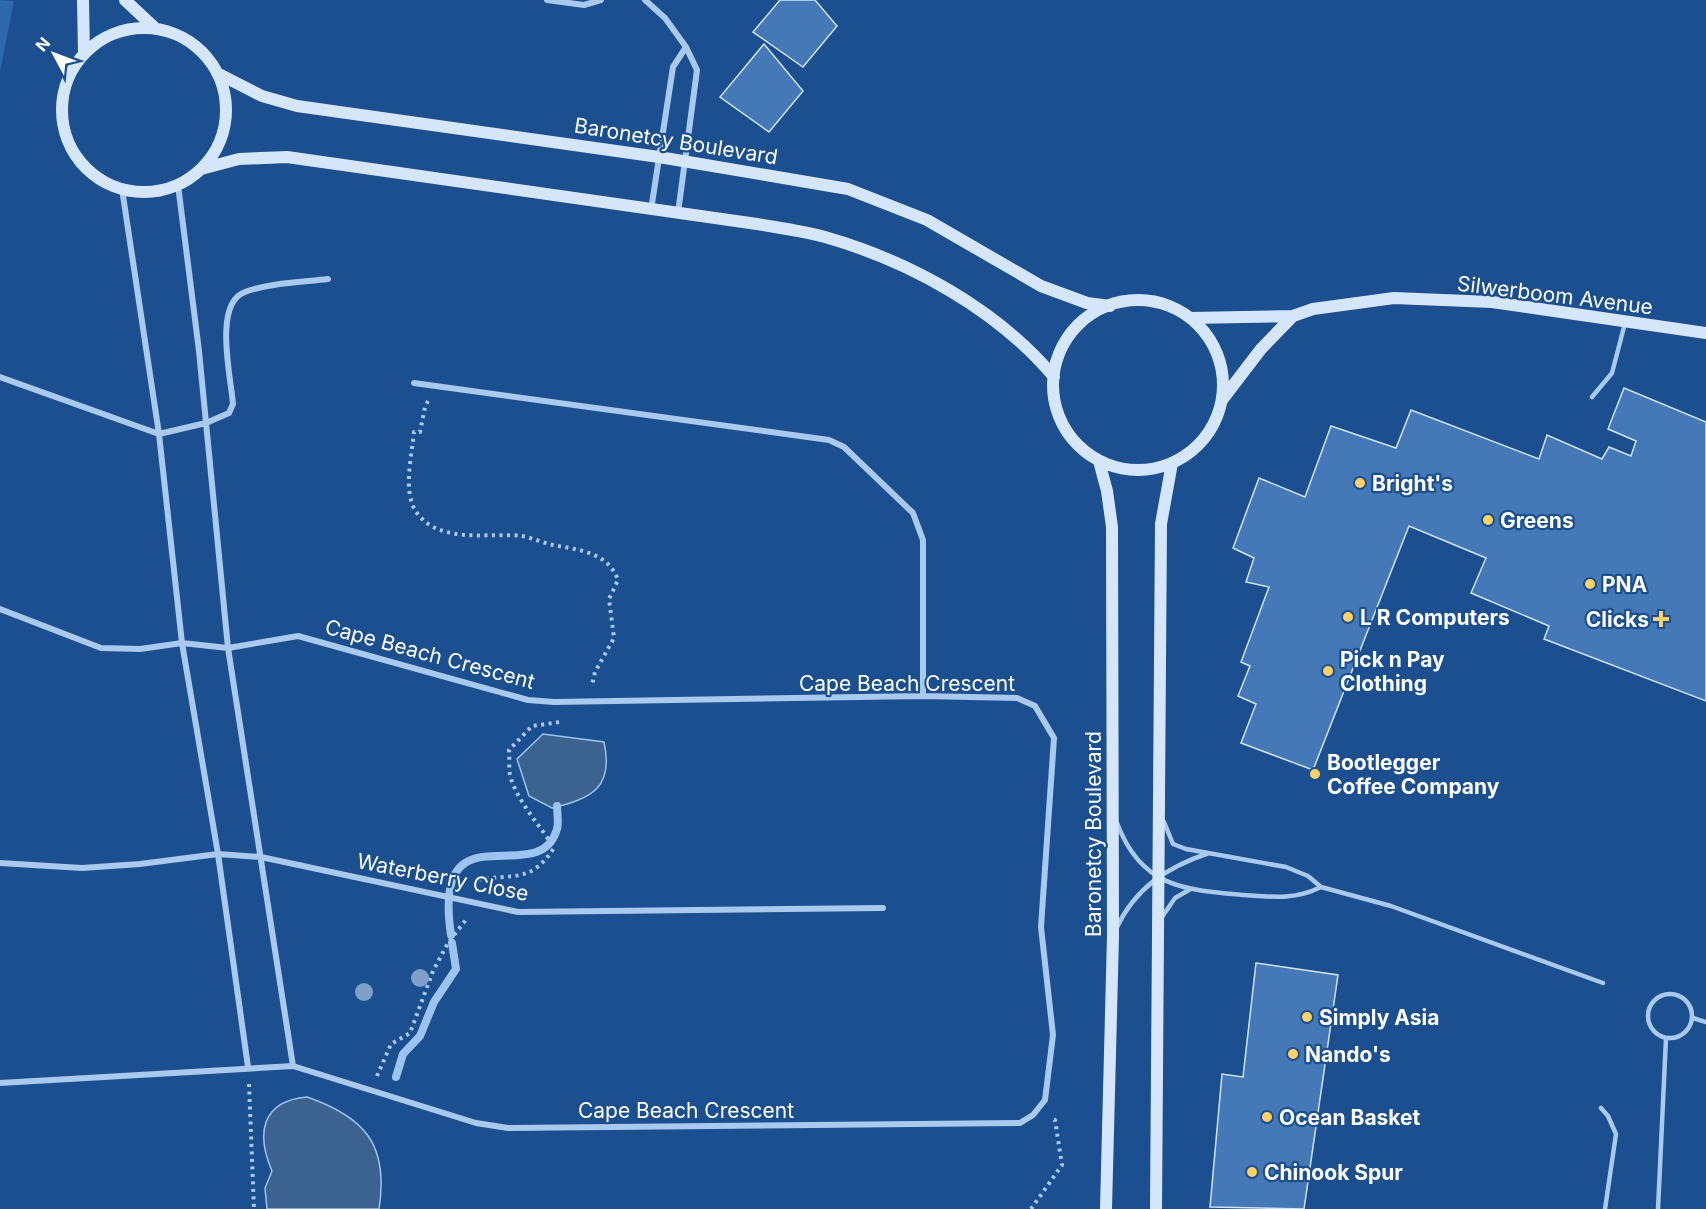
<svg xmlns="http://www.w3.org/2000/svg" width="1706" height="1209" viewBox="0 0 1706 1209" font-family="Inter,sans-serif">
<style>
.green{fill:#2e69ad}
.water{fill:#3c6290;stroke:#9cc4f0;stroke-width:1.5}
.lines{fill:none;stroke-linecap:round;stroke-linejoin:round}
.stream{stroke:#9cc4f0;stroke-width:8}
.building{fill:#4478b7;stroke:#cfe3fa;stroke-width:1.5}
.path{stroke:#a9c9ee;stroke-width:4;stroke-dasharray:3 4.5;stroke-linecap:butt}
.lane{stroke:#a9c9ee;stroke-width:4.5}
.street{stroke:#a9c9ee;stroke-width:6}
.secondary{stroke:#d6e6fa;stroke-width:12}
.tree{fill:#7ea0ca}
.poi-dot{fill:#ffd166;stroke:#1b4f8f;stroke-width:2}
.labels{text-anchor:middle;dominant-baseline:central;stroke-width:4.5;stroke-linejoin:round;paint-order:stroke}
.street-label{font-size:21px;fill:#fff;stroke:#1b4f8f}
.poi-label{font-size:21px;font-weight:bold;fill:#fff;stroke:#1b4f8f;text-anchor:start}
</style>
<rect width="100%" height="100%" fill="#1b4f8f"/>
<path class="green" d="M0,0L14,1L0,72Z"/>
<path class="water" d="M543,734L604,742C614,788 592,798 552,808L529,796L517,759Z
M307,1097C365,1117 389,1145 379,1209H267L265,1188L272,1171C256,1134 261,1101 307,1097Z"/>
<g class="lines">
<path class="stream" d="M451,935C431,802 539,893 557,829C559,823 557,813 557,806
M396,1077L403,1054L420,1036L434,1002L456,969L452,943"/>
</g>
<path class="building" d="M780,0H815L837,26L803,67L753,32Z
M764,44L803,91L769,132L720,97Z
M1624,388L1706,422V701L1544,639L1549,626L1471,593L1486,558L1409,526L1313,770L1241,743L1256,704L1238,696L1250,666L1241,662L1269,587L1246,582L1254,558L1233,548L1259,478L1305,497L1331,426L1396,448L1411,410L1539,459L1547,435L1602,459L1609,447L1631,456L1636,441L1608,429Z
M1256,963L1338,975L1304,1209L1210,1207L1222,1074L1243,1077Z"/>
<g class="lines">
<path class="path" d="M428,401L425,407L420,432H414C412,455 402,493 417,513C440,545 491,532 522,536C533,538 543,543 553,545C579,550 608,552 618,580L609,599L614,638L595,672L592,685
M475,886L477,880C515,873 530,884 554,848C540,825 520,805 511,779C508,770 510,759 509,750L532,726L560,722
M377,1076L391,1044L410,1033L433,971L448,943L468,917
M249,1084L254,1209
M1031,1209L1062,1165L1055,1120L1051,1119"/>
<path class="lane" d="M1592,397L1612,373L1625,323
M1164,822L1173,844L1186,849L1286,867L1308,876L1321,887L1391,906L1603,983
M1117,823C1141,887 1183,890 1244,895C1272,897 1295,900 1321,887
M1162,917L1175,898L1189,890
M1116,929C1135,888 1167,867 1209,853
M1648 1016a22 22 0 1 1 44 0a22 22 0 1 1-44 0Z
M1693,1018L1706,1022
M1601,1108L1608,1116L1616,1134L1605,1209
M1658,1209L1666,1038"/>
<path class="street" d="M547,0L584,5L601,0
M645,0L665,18L686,47L697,70L678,213
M178,185L199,351L228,648L293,1066
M122,189L159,434L182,643L218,854L248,1067
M651,210L673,67L686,47
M0,377L159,434L206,423L229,413L233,404C231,378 213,303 245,292C268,283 303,282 328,279
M414,383L829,440L844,447L913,513L923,540V696
M0,609L101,648L140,649L182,643L228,648L298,636L528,700L554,702L923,696L1017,698L1035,706L1054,738L1041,927L1053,1035L1045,1100L1033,1115L1020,1123L508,1128L476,1123L293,1066L0,1083
M0,863L82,868L140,864L218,854L261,857L518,912L883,908"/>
<path class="secondary" d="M83,0L84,54
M125,0L156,29
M62 110a82 82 0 1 1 164 0a82 82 0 1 1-164 0Z
M217,73L262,96L297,106L659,157L848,189L927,220L1041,286L1087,303L1110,306
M201,169L239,159L287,157L757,224C780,228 803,231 825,237C909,261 997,309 1054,377
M1053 385a85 85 0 1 1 170 0a85 85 0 1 1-170 0Z
M1190,318L1293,316L1313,309L1394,298L1492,302L1706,333
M1222,400L1261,349L1293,316
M1099,461L1107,491L1112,527L1113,936L1106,1209
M1156,1209L1161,524L1172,463"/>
</g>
<g class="tree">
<circle cx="420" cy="978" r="9"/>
<circle cx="364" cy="992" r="9"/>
</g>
<g class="poi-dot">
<circle cx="1360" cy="483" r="6"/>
<circle cx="1488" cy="520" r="6"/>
<circle cx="1590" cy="584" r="6"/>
<circle cx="1348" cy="617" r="6"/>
<path d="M1658 610h6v6h6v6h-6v6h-6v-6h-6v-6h6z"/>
<circle cx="1328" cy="671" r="6"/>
<circle cx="1315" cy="774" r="6"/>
<circle cx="1307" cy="1017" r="6"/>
<circle cx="1293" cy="1054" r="6"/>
<circle cx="1267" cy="1117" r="6"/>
<circle cx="1252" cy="1172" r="6"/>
</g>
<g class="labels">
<g class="street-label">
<text transform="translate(676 141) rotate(9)">Baronetcy Boulevard</text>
<text transform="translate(1555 295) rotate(7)">Silwerboom Avenue</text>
<text transform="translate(430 654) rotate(15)">Cape Beach Crescent</text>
<text x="907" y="683">Cape Beach Crescent</text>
<text transform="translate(1093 834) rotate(-90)">Baronetcy Boulevard</text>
<text transform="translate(443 877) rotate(11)">Waterberry Close</text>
<text x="686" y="1110">Cape Beach Crescent</text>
</g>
<g class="poi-label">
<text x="1372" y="483">Bright's</text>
<text x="1500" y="520">Greens</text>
<text x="1602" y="584">PNA</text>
<text x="1360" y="617">L R Computers</text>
<text x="1649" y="619" text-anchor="end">Clicks</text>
<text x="1340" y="659">Pick n Pay<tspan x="1340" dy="24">Clothing</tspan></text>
<text x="1327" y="762">Bootlegger<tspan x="1327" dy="24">Coffee Company</tspan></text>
<text x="1319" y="1017">Simply Asia</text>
<text x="1305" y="1054">Nando's</text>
<text x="1279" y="1117">Ocean Basket</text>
<text x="1264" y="1172">Chinook Spur</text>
</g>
</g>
<g transform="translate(54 54) rotate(311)" stroke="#1b4f8f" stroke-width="4.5" paint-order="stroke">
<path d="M0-4.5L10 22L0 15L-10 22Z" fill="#ffffff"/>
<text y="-9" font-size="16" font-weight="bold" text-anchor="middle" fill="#ffffff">N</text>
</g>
</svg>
